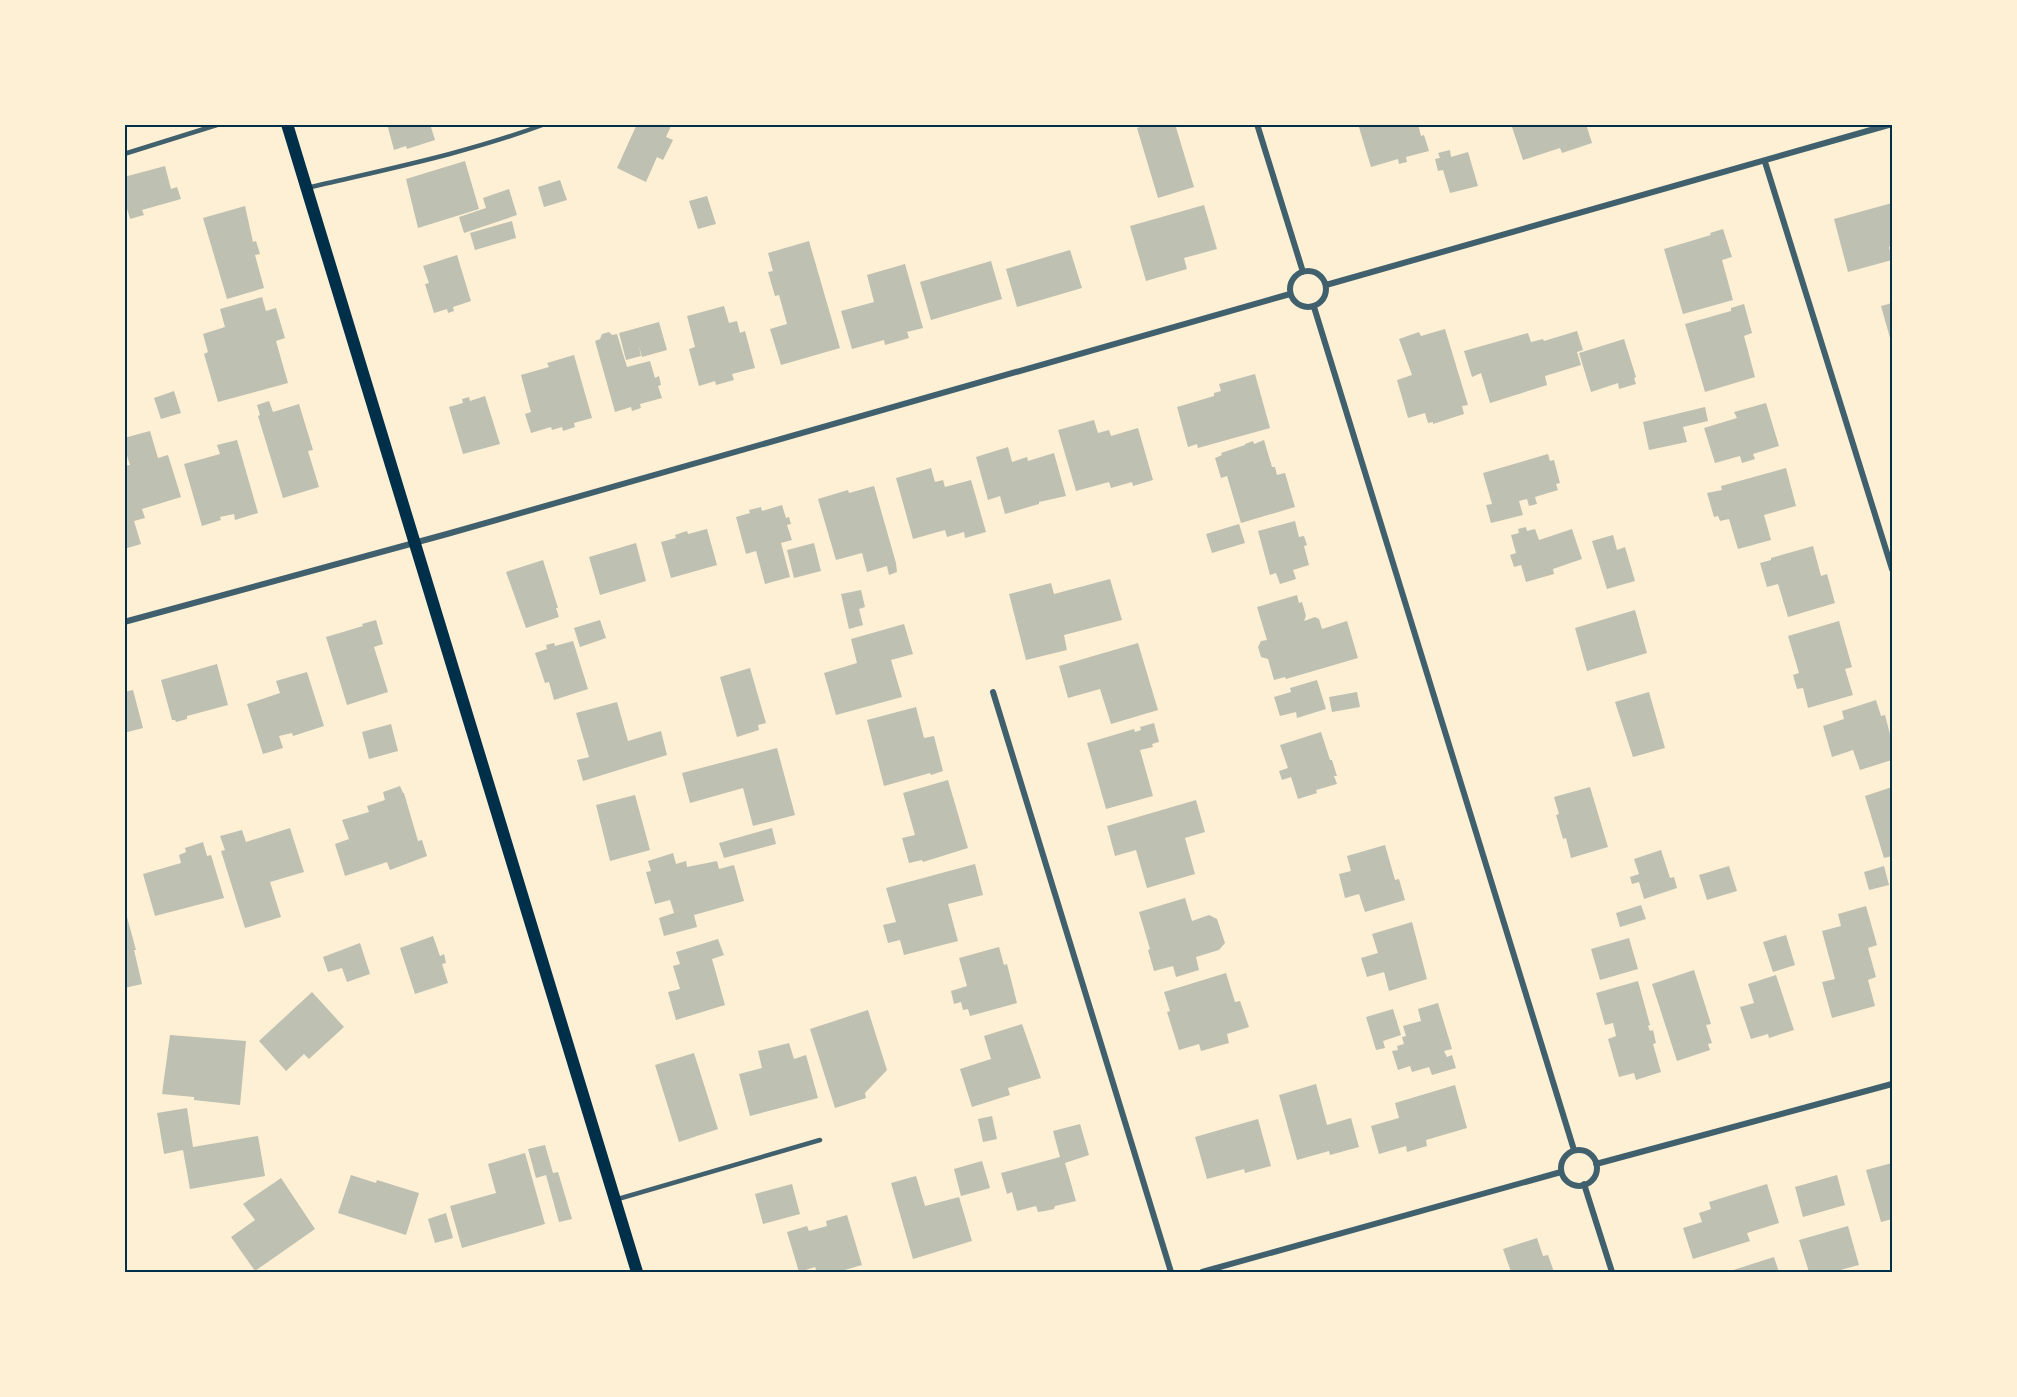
<svg xmlns="http://www.w3.org/2000/svg" width="2017" height="1397" viewBox="0 0 2017 1397" font-family="Quicksand,sans-serif">
<style>
.building{fill:#bec0b2}
.lines{fill:none;stroke-linecap:round;stroke-linejoin:round}
.service{stroke:#3f606c;stroke-width:4.5}
.minor{stroke:#3f606c;stroke-width:6}
.secondary{stroke:#003049;stroke-width:12}
.neatline{fill:none;stroke:#003049;stroke-width:2}
</style>
<rect width="100%" height="100%" fill="#fdf0d5"/>
<path class="building" d="M387,124H430L435,140L407,149L406,146L394,150Z
M637,124H672L666,137L673,140L663,160L657,157L646,182L617,168Z
M1149,124H1175L1194,187L1158,198L1137,128Z
M1358,124H1418L1421,136L1424,135L1429,151L1406,157L1407,162L1399,164L1398,159L1371,167Z
M1511,124H1586L1592,143L1562,153L1560,148L1523,160Z
M1450,150L1451,157L1468,152L1478,186L1450,193L1443,170L1438,171L1435,159L1440,158L1438,153Z
M465,161L479,209L418,228L406,179Z
M165,166L171,189L177,187L181,199L142,210L144,215L130,219L126,205H124V190L127,189L124,177Z
M560,180L567,200L544,207L538,187Z
M509,189L517,215L464,233L459,217L486,208L483,198Z
M707,196L716,224L698,229L689,201Z
M1892,203V246L1889,247L1892,260L1848,272L1834,219Z
M1204,205L1217,249L1184,258L1187,269L1146,281L1130,226Z
M245,206L253,242L256,241L260,254L255,255L264,288L227,299L203,218Z
M512,221L516,238L475,250L470,233Z
M1723,229L1732,257L1722,260L1733,300L1683,314L1664,249L1711,235L1710,233Z
M809,241L840,348L781,365L770,329L787,324L779,295L775,296L768,272L773,271L768,253Z
M1070,250L1082,288L1017,307L1006,269Z
M457,255L471,301L453,307L454,311L448,313L447,309L434,313L425,284L429,283L423,266Z
M991,261L1002,299L931,320L920,282Z
M905,264L923,328L907,332L909,338L885,345L884,340L852,349L841,311L874,302L867,275Z
M262,297L266,311L276,308L285,338L276,341L288,383L218,402L204,354L208,352L203,334L225,327L220,309Z
M1892,303V345L1881,306Z
M1744,304L1752,333L1744,336L1755,377L1705,392L1685,324L1731,311V308Z
M724,306L729,323L737,321L740,333L745,331L755,368L732,374L734,380L716,385L715,381L699,386L689,349L695,347L687,316Z
M659,322L667,350L642,357L639,346L641,356L626,360L619,333Z
M1445,329L1468,405L1462,406L1464,414L1433,424V422L1428,423L1425,413L1408,418L1397,380L1412,375L1399,339L1419,332L1421,336Z
M1577,331L1583,350L1577,352L1581,365L1545,376L1547,385L1490,403L1481,373L1472,377L1464,351L1528,333L1531,342L1543,339L1544,341Z
M609,332L612,335L617,334L627,367L650,361L655,378L659,376L661,385L658,386L662,398L640,404L641,408L632,411L631,407L615,412L595,341L600,339L602,334Z
M1624,339L1636,377L1634,378L1636,384L1619,389L1618,383L1591,392L1579,353Z
M574,355L592,418L574,423L575,427L563,431L562,427L552,430L551,427L531,433L525,414L531,412L521,375L549,367L547,363Z
M1255,374L1270,428L1198,448L1197,444L1188,447L1177,407L1214,396V393L1221,391L1219,384Z
M174,391L181,413L161,419L154,398Z
M485,396L500,444L463,454L449,407L463,403L462,399L469,397L470,401Z
M269,401L273,412L299,404L313,450L308,451L319,487L283,498L258,416L260,415L257,405Z
M1766,403L1779,446L1753,454L1755,459L1742,463L1740,456L1715,463L1704,428L1737,418L1734,412Z
M1705,407L1708,421L1683,427L1687,442L1649,450L1643,422Z
M1094,420L1098,433L1109,430L1111,436L1138,428L1153,480L1133,486L1132,482L1111,488L1109,482L1076,491L1058,430Z
M150,431L158,458L168,455L181,497L142,509L145,518L134,521L141,544L124,549V466L130,465L124,446V438Z
M237,440L258,513L235,520L234,514L220,517L221,520L202,526L184,464L220,454L217,445Z
M1264,440L1272,467H1275L1277,475L1285,473L1295,507L1241,523L1227,476L1221,478L1215,458L1222,455L1221,453L1245,445V444L1253,441L1254,444Z
M1008,447L1012,462L1027,457L1028,461L1054,453L1066,496L1039,502V504L1005,514L1000,496L988,500L976,457Z
M1548,454L1550,461L1554,460L1560,483L1556,484L1558,490L1535,497L1537,504L1529,506L1527,499L1519,501L1523,515L1491,523L1486,505L1492,504L1483,473Z
M931,468L935,482L943,480L945,487L971,480L986,532L965,538L964,532L947,537L945,530L913,539L896,478Z
M1786,468L1796,506L1764,515L1771,540L1738,549L1729,519L1720,521L1718,516L1714,517L1707,493L1722,490L1721,486Z
M874,486L896,563L897,572L889,575L887,566L867,572L862,553L836,560L818,499L848,490L849,493Z
M782,505L786,518L789,517L791,524L787,525L792,540L781,543L790,577L765,584L756,551L746,554L736,517L750,513L749,510L761,507L762,511Z
M1295,521L1299,537L1304,536L1307,545L1304,546L1309,565L1293,570L1296,579L1280,584L1276,573L1270,575L1258,531Z
M1239,524L1245,543L1212,553L1206,534Z
M1526,527L1527,531L1535,529L1539,540L1572,529L1582,559L1553,569L1554,574L1526,582L1521,565L1514,567L1510,555L1516,553L1511,535L1519,533L1518,529Z
M707,529L717,565L671,578L661,542L676,538L675,535L687,531L688,534Z
M1613,535L1617,550L1625,547L1635,581L1607,589L1592,541Z
M636,543L646,581L600,595L589,557Z
M814,543L821,571L794,578L787,550Z
M1813,546L1821,576L1827,574L1835,603L1788,617L1778,584L1767,587L1760,563L1771,560V558Z
M543,560L558,608H556L559,617L526,628L506,572Z
M1110,579L1122,620L1064,635L1067,650L1026,660L1009,594L1051,583L1054,594Z
M861,590L865,607L859,609L863,625L849,629L841,594Z
M1297,595L1299,603L1302,602L1306,616L1304,621L1315,617L1319,619L1322,629L1347,621L1358,658L1286,679L1285,677L1274,680L1268,659L1261,657L1258,647L1261,641L1267,640L1257,607Z
M1635,610L1647,653L1587,671L1575,628Z
M376,620L383,644L374,647L388,692L347,705L326,637L363,626L362,624Z
M600,620L606,638L580,647L574,628Z
M1839,621L1852,667L1845,669L1853,695L1808,708L1803,688L1797,689L1793,675L1799,673L1788,636Z
M904,624L913,654L891,660L902,697L836,715L824,673L857,663L851,639Z
M573,641L588,689L554,700L549,682L545,683L535,653L547,649L546,645L554,643L555,646Z
M1138,643L1158,710L1111,724L1100,689L1068,698L1059,666Z
M217,664L228,705L187,716V719L176,722L175,720H172L161,680Z
M750,668L766,723L758,725L759,730L737,737L720,677Z
M307,672L324,726L293,736L292,733L279,736L283,748L263,754L247,704L280,693L276,681Z
M1317,680L1326,709L1297,718L1296,712L1280,716L1274,697L1291,692L1290,688Z
M133,690L143,728L124,733V692Z
M1357,692L1360,707L1332,712L1329,697Z
M1649,692L1665,748L1633,757L1615,702Z
M1876,700L1881,716L1885,715L1892,742V760L1860,770L1853,750L1832,757L1823,726L1844,719L1842,711Z
M617,702L628,741L661,731L667,755L583,781L577,760L589,757L576,713Z
M916,707L924,738L934,736L943,771L931,775L930,773L884,786L867,720Z
M1154,723L1159,742L1152,744L1153,747L1140,750L1153,796L1106,809L1087,743L1134,729L1135,732L1141,730L1140,727Z
M391,724L398,751L369,759L362,732Z
M1321,732L1330,760H1332L1337,776H1334L1337,784L1316,790L1317,793L1298,799L1291,777L1282,780L1279,771L1288,768L1280,745Z
M777,748L795,815L753,826L743,788L690,803L682,773Z
M948,780L968,848L923,862L922,860L909,863L902,838L915,835L903,793Z
M400,786L403,793H404L418,841L422,840L427,856L390,870L387,862L345,876L335,844L349,839L342,820L369,812L367,806L385,800L383,792Z
M1590,787L1608,847L1571,858L1566,838L1563,839L1556,815L1559,814L1554,797Z
M1892,787V856L1884,858L1865,796Z
M635,795L650,850L610,861L596,805Z
M1196,800L1205,832L1185,838L1195,874L1147,888L1136,850L1115,856L1107,826Z
M290,828L304,872L270,882L281,917L245,928L221,851L225,850L220,836L242,830L246,842Z
M772,828L776,844L724,858L719,843Z
M203,842L207,856L211,855L224,898L155,916L143,874L181,863L179,855L186,852L185,848Z
M1385,845L1395,880L1399,879L1405,900L1365,912L1359,894L1345,898L1339,874L1351,871L1347,856Z
M1661,850L1670,878L1674,877L1677,888L1644,899L1639,882L1632,884L1630,877L1639,874L1634,859Z
M673,853L676,864L686,861L687,867L717,861L719,869L734,865L744,901L694,915L697,927L664,936L659,918L674,913L670,900L655,904L646,872L651,871L648,861Z
M975,864L983,895L948,904L958,941L904,955L900,940L888,943L883,925L896,922L886,888Z
M1729,866L1737,891L1707,900L1699,875Z
M1884,866L1889,885L1869,890L1864,872Z
M1185,898L1192,921L1209,915L1217,919L1225,943L1219,950L1196,957L1199,970L1176,977L1173,966L1154,971L1148,950L1150,949L1139,912Z
M1641,905L1646,919L1620,927L1616,913Z
M124,906L136,950H134L142,984L124,988Z
M1866,906L1877,945L1868,948L1876,977L1868,980L1875,1006L1832,1018L1822,982L1835,979L1822,931L1841,926L1838,914Z
M1412,922L1427,979L1389,991L1384,972L1367,977L1361,958L1378,953L1372,934Z
M1786,935L1795,965L1773,972L1763,942Z
M433,936L440,956L444,954L446,963L442,964L448,983L415,994L400,948Z
M1629,938L1638,969L1600,980L1591,949Z
M718,939L724,955L712,959L725,1005L676,1020L668,992L680,989L673,966L680,964L676,952Z
M360,943L370,974L347,982L342,968L328,972L323,957Z
M999,947L1004,965L1007,964L1017,1003L970,1016L968,1009L963,1010L961,1002L954,1004L951,991L967,986L959,958Z
M1694,970L1711,1024L1706,1025L1712,1043L1708,1044L1710,1050L1677,1061L1652,984Z
M1226,973L1235,1002L1240,1001L1249,1027L1227,1034L1229,1043L1201,1051L1199,1044L1179,1050L1167,1012L1170,1011L1164,992Z
M1776,975L1794,1030L1769,1038L1768,1034L1751,1039L1740,1007L1754,1003L1748,984Z
M1638,981L1650,1025L1648,1026L1650,1031L1653,1030L1656,1043L1653,1044L1661,1072L1636,1080L1634,1073L1619,1077L1608,1039L1616,1036L1613,1023L1605,1025L1596,993Z
M312,992L344,1027L309,1059L304,1054L286,1071L259,1041Z
M1438,1003L1452,1049L1444,1051L1447,1057L1452,1055L1456,1068L1432,1075L1429,1067L1412,1072L1410,1066L1398,1070L1392,1051L1398,1050L1397,1046L1404,1044L1402,1037L1406,1036L1403,1026L1421,1021L1418,1009Z
M1393,1009L1401,1035L1383,1041L1385,1048L1376,1050L1366,1017Z
M868,1010L887,1070L865,1093L866,1098L835,1108L810,1029Z
M1022,1024L1041,1078L1008,1088L1010,1095L972,1107L960,1069L991,1059L984,1036Z
M170,1035L246,1041L240,1105L194,1100V1097L162,1094Z
M789,1043L794,1059L806,1055L818,1098L750,1116L739,1074L762,1068L758,1051Z
M694,1053L718,1129L679,1142L655,1065Z
M1316,1084L1327,1125L1351,1118L1359,1147L1330,1155L1329,1151L1297,1160L1279,1095Z
M1455,1085L1467,1128L1426,1140L1427,1146L1407,1152L1406,1146L1379,1154L1371,1126L1399,1118L1395,1103Z
M187,1108L193,1147L258,1136L265,1176L190,1189L183,1150L164,1154L157,1113Z
M992,1116L997,1139L983,1142L978,1119Z
M1258,1119L1271,1166L1245,1173L1244,1169L1207,1179L1195,1137Z
M1080,1124L1089,1155L1065,1163L1076,1201L1055,1206L1054,1209L1045,1211L1038,1212L1036,1206L1017,1211L1012,1192L1007,1194L1001,1173L1060,1157L1053,1131Z
M545,1145L553,1173L558,1172L572,1219L559,1222L546,1175L536,1178L528,1149Z
M525,1153L545,1224L462,1248L450,1206L496,1193L488,1164Z
M982,1161L990,1188L961,1196L954,1169Z
M1892,1163V1219L1881,1222L1866,1170Z
M351,1175L376,1183L377,1180L419,1193L406,1235L338,1213Z
M1837,1175L1845,1205L1803,1217L1795,1187Z
M916,1176L925,1206L959,1197L972,1241L913,1259L891,1183Z
M281,1178L315,1229L255,1271L231,1237L255,1220L243,1204Z
M792,1184L800,1214L763,1224L755,1194Z
M1767,1184L1779,1223L1747,1233L1750,1241L1693,1259L1683,1228L1702,1222L1699,1213L1711,1209L1709,1202Z
M446,1213L453,1238L435,1243L428,1219Z
M847,1215L862,1265L838,1272H817L815,1267L799,1272L787,1232L807,1226L809,1231L827,1226L826,1221Z
M1848,1226L1859,1265L1833,1272H1809L1799,1240Z
M1537,1238L1543,1256L1548,1255L1554,1272H1511L1503,1249Z
M1774,1257L1779,1272H1727Z"/>
<g class="lines">
<path class="service" d="M124,154L220,124
M307,188C387,169 468,153 545,124
M618,1199L820,1140"/>
<path class="minor" d="M1257,124L1303,272
M1765,162L1892,569
M1290 289a18 18 0 1 1 36 0a18 18 0 1 1-36 0Z
M1326,285L1892,124
M1314,307L1574,1150
M124,622L447,534L1290,294
M993,692L1171,1272
M1561 1168a18 18 0 1 1 36 0a18 18 0 1 1-36 0Z
M1596,1164L1892,1084
M1584,1184L1612,1272
M1202,1272L1561,1172"/>
<path class="secondary" d="M287,124L637,1272"/>
</g>
<rect width="2017" height="1397" fill="none" stroke="#fdf0d5" stroke-width="252"/>
<rect x="126" y="126" width="1765" height="1145" class="neatline"/>
</svg>
